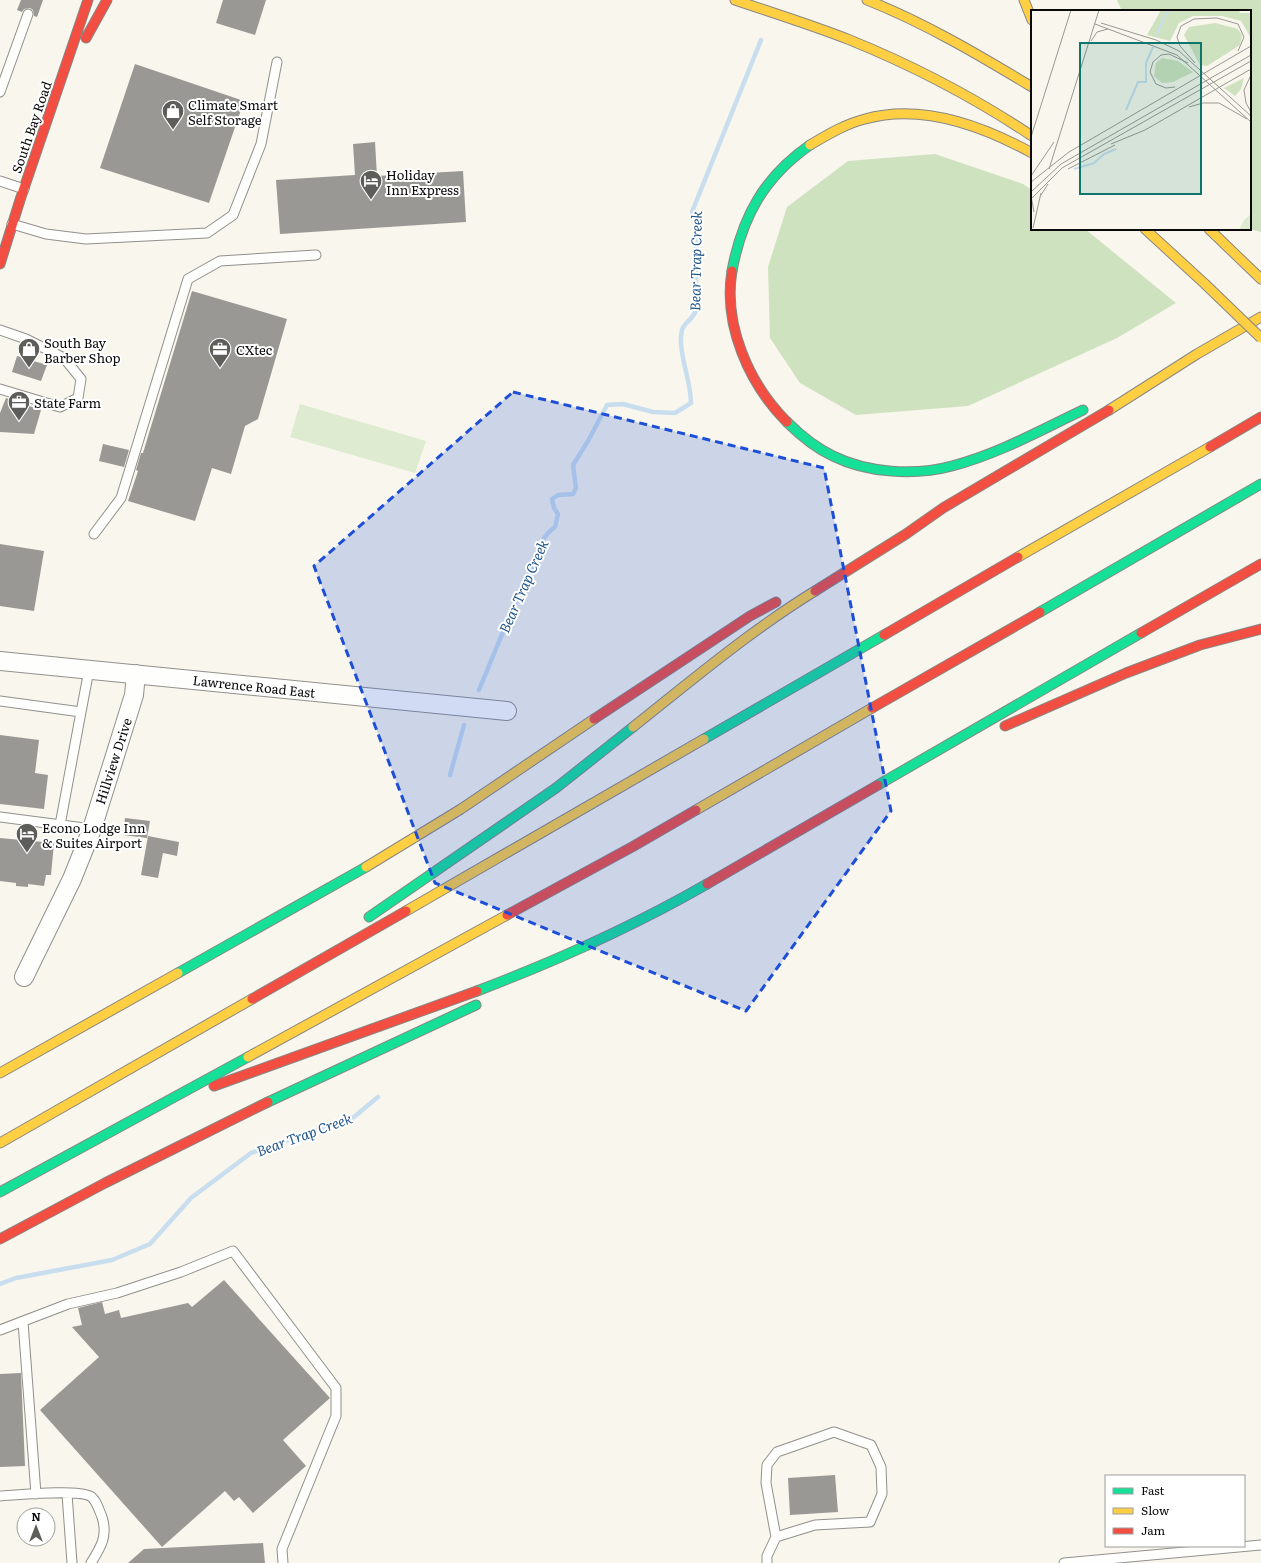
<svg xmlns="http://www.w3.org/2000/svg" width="1261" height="1563" viewBox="0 0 1261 1563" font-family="Literata,serif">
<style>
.green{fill:#dfebd0}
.forest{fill:#cfe2bf}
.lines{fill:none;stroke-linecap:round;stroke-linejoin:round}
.stream{stroke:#c8deee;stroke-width:4.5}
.building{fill:#9a9894}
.lane-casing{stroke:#91908c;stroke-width:11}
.street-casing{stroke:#91908c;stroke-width:20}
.fast-casing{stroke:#888783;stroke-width:11}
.slow-casing{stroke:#888783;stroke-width:11}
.jam-casing{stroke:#888783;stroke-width:11}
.lane{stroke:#fefefc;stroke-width:9}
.street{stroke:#fefefc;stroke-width:18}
.fast{stroke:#16e098;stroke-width:9}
.slow{stroke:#ffcf43;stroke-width:9}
.jam{stroke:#f24e42;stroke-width:9}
.slow-bridge-casing{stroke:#888783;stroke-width:11;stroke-linecap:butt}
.slow-bridge{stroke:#ffcf43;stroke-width:9}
.marked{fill:#1d4ed8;fill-opacity:0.2;stroke:#1d4ed8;stroke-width:3;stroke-dasharray:8 5;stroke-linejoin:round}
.labels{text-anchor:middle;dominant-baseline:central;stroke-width:4;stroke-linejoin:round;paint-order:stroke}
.poi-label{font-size:13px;fill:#0a0a0a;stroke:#fff;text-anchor:start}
.street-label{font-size:13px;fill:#0a0a0a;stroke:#fff}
.water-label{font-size:14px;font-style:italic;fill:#23578b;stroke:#fff}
.inset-river{fill:none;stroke:#c8deee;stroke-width:2}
.inset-road{fill:none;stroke:#999892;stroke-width:1}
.view{fill:#0f766e;fill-opacity:0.15;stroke:#0f766e;stroke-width:2}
.inset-edge{fill:none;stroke:#0a0a0a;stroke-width:2}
</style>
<rect width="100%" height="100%" fill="#f8f6ed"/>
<path class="green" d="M300,404L426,441L415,473L290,437Z"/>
<path class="forest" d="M1117,0H1261V232L1249,229H1250V11H1122Z
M935,154L1023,184L1032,190V229H1085L1176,303L1117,338L968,406L856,415L800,383L770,338L768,267L787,207L848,161Z"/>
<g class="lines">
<path class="stream" d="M479,690L524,581C528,576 533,570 535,565C540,548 540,538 555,527L558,514L554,508L552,499L558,495L573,494L576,488L573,465L588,441L607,405L623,404L653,412L675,413L691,403C691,380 677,351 682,330C684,322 693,320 696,310V224L692,212L761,40
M450,775L464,725
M0,1284L16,1278L112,1260L150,1244L191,1198L251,1153L354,1117L378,1097"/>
</g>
<path class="building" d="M21,0H43L37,17L34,16L33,10L30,8L24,9L22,12L17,10Z
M223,0H266L255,35L216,23Z
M135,64L244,101L209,203L100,168Z
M375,142L377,176L463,171L466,222L280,234L276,180L355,175L353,144Z
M192,291L287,319L258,419L245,426L231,474L212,468L195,521L128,501L138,471L136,470L141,453H143Z
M17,356L47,365L41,381L12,372Z
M6,398L41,410L34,434L0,432V413Z
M103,444L129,450L124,467L99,461Z
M0,544L44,551L34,611L0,606Z
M0,735L39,740L35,773L48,775L44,809L0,804Z
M125,818L150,821L147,838L123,835Z
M148,836L179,842L177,856L163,853L158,878L141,875Z
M0,838L54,843L51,875H46L44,886L28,884V887L16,886V883L0,881Z
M224,1280L330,1398L283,1440L306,1466L253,1513L239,1497L234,1501L225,1491L162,1547L40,1410L99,1357L72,1327L82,1325L78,1308L102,1302L105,1314L119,1310L121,1318L188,1303L192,1307Z
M21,1373L25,1466L0,1467V1374Z
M835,1475L838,1512L790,1515L788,1478Z
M263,1543L265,1563H128L144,1549Z"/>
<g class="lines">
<g class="lane-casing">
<path id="lane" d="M0,92L28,14
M0,181L24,189
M12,224L46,234L86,239L207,233L233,215L261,144L277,62
M0,330L26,339L64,358L81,379L78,398L60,407L0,389
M94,534L121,498L188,279L220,261L316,255
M0,701L81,712L89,670
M0,817L92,829
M60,825L81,712
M23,1322L36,1494
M0,1330L68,1304L117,1293L181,1272L233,1251L336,1388V1416L282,1549L283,1563
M67,1494L72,1563
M0,1496C18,1495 76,1489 90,1496C96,1499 99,1510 102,1517C108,1536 101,1547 91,1563
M767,1563V1556L776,1537L766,1483L767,1465L777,1452L834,1432L871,1445L881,1467L882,1494L870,1522L815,1525L776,1537
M1064,1563L1261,1545"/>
</g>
<g class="street-casing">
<path id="street" d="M0,661L507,711
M24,977L72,879L92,829L134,695L136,674"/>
</g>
<g class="fast-casing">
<path id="fast" d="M732,271C742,217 764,177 810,145
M787,422C800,435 816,448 833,456C867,473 915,476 952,466C998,454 1041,430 1083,410
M1040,612L1261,484
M704,739L884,635
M878,785L1141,633
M369,917L556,788L633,727
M178,973L366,867
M477,991C556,961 634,926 707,884
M268,1102L476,1005
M0,1192L248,1057"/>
</g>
<g class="slow-casing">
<path id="slow" d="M735,0C773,13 812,25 850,40C914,66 975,98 1032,136
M867,0C925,23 979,55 1032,87
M1024,0L1032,20
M810,145C827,135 845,124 865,119C921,103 983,126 1032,153
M1145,229L1205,284
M1209,229L1261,279
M1109,410L1197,354L1261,317
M1018,557L1210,447
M633,727C692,680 750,631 815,591
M696,810L872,708
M366,867L461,809L594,719
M406,911L704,739
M248,1057L507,915
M0,1073L178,973
M0,1143L252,999"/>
</g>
<g class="jam-casing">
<path id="jam" d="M86,38L107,0
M0,264L20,200L88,0
M732,271C723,325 749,384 787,422
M1210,447L1261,417
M815,591L906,534L943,508L1109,410
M1141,633L1261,564
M884,635L1018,557
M872,708L1040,612
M594,719L750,616L776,602
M1005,726L1126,673L1200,645L1261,629
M707,884L878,785
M507,915L632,847L696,810
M252,999L406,911
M214,1086L477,991
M0,1239L105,1183L268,1102"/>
</g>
<use href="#lane" class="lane"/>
<use href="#street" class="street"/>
<use href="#fast" class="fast"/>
<use href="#slow" class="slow"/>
<use href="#jam" class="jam"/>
<g class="slow-bridge-casing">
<path id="slow-bridge" d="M1205,284L1261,338"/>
</g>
<use href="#slow-bridge" class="slow-bridge"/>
</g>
<path class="marked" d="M513,392L824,468L891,811L746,1011L435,883L314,566Z"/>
<defs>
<g id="shop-pin" transform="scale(1.15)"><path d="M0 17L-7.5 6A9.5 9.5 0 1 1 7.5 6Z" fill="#5d5d59" stroke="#fff"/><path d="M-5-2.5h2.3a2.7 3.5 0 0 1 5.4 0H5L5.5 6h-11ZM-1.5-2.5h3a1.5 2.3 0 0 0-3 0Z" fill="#fff"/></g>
<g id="hotel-pin" transform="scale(1.15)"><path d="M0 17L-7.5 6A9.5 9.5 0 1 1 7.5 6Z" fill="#5d5d59" stroke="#fff"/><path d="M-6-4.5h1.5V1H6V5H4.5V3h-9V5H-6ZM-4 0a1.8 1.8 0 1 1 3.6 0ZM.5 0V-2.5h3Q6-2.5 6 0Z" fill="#fff"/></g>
<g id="office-pin" transform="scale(1.15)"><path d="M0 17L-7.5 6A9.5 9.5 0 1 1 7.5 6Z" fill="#5d5d59" stroke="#fff"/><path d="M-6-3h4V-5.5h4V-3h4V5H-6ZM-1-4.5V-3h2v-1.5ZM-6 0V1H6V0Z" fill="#fff"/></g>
</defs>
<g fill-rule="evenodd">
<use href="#shop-pin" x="173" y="111"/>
<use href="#hotel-pin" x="371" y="181"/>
<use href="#shop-pin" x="29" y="349"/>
<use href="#office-pin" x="220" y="349"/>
<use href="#office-pin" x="19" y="402"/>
<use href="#hotel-pin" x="27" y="834"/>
</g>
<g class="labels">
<g class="poi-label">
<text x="188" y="104">Climate Smart<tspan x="188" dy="15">Self Storage</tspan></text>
<text x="386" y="174">Holiday<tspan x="386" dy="15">Inn Express</tspan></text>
<text x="44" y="342">South Bay<tspan x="44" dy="15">Barber Shop</tspan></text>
<text x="236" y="349">CXtec</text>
<text x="34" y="402">State Farm</text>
<text x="42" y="827">Econo Lodge Inn<tspan x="42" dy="15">&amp; Suites Airport</tspan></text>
</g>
<g class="street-label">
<text transform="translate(31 127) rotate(-71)">South Bay Road</text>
<text transform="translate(254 686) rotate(6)">Lawrence Road East</text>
<text transform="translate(113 761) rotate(-72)">Hillview Drive</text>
</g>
<g class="water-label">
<text transform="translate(695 261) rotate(-89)">Bear Trap Creek</text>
<text transform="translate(523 586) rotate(-66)">Bear Trap Creek</text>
<text transform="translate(304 1134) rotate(-20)">Bear Trap Creek</text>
</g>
</g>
<g transform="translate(1031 10)">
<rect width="220" height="220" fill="#f8f6ed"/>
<path d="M220,204V220H208L213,210Z" fill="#dfebd0"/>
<path d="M130,0H208L209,3H220V28L210,11L191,6H162L148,13L139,31L116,25ZM184,13L207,19L211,25L209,35L176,56L169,55L153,25L158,17ZM131,48L147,51L162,62L142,72L131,73L123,66L125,53ZM213,68L210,79L204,86L193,78Z" fill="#cfe2bf"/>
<path class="inset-river" d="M126,26L134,4L139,0M95,100L107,72H115V53L122,37M43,159L63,153L73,144L85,139"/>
<path class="inset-road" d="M70,13L125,30L148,41L220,106M64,14L146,45L220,112M60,31L66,22L77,19M164,53L149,36L146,27L150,16L163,9L186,8L207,14L213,27L207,41M220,65L213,80L215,93L220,102M144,77L135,78L125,74L119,62L122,52L130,45L138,44L157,53M158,97L172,93H188L216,109M0,127L40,0M80,134L114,120L220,59M18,159L68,0M37,159L84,135M0,166L23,132M0,172L38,142L220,36M0,182L30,154L220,45M10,185L17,174M0,186L3,202M0,189L31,158L220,51M2,218L10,183"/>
<path class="view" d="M49,33H170V184H49Z"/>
<rect width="220" height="220" class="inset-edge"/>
</g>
<rect x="1105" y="1475" width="140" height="72" fill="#ffffff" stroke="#9d9d9d"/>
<rect x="1113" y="1488" width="20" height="6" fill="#16e098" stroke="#9d9d9d"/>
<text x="1141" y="1495" font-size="12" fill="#0a0a0a">Fast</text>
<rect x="1113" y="1508" width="20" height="6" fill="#ffcf43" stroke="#9d9d9d"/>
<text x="1141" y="1515" font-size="12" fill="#0a0a0a">Slow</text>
<rect x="1113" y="1528" width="20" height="6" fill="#f24e42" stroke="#9d9d9d"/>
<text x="1141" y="1535" font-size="12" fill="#0a0a0a">Jam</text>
<g transform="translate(36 1527)"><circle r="19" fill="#ffffff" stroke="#9d9d9d"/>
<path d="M0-3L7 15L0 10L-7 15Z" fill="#5d5d59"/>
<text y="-6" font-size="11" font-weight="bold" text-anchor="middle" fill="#0a0a0a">N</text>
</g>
</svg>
